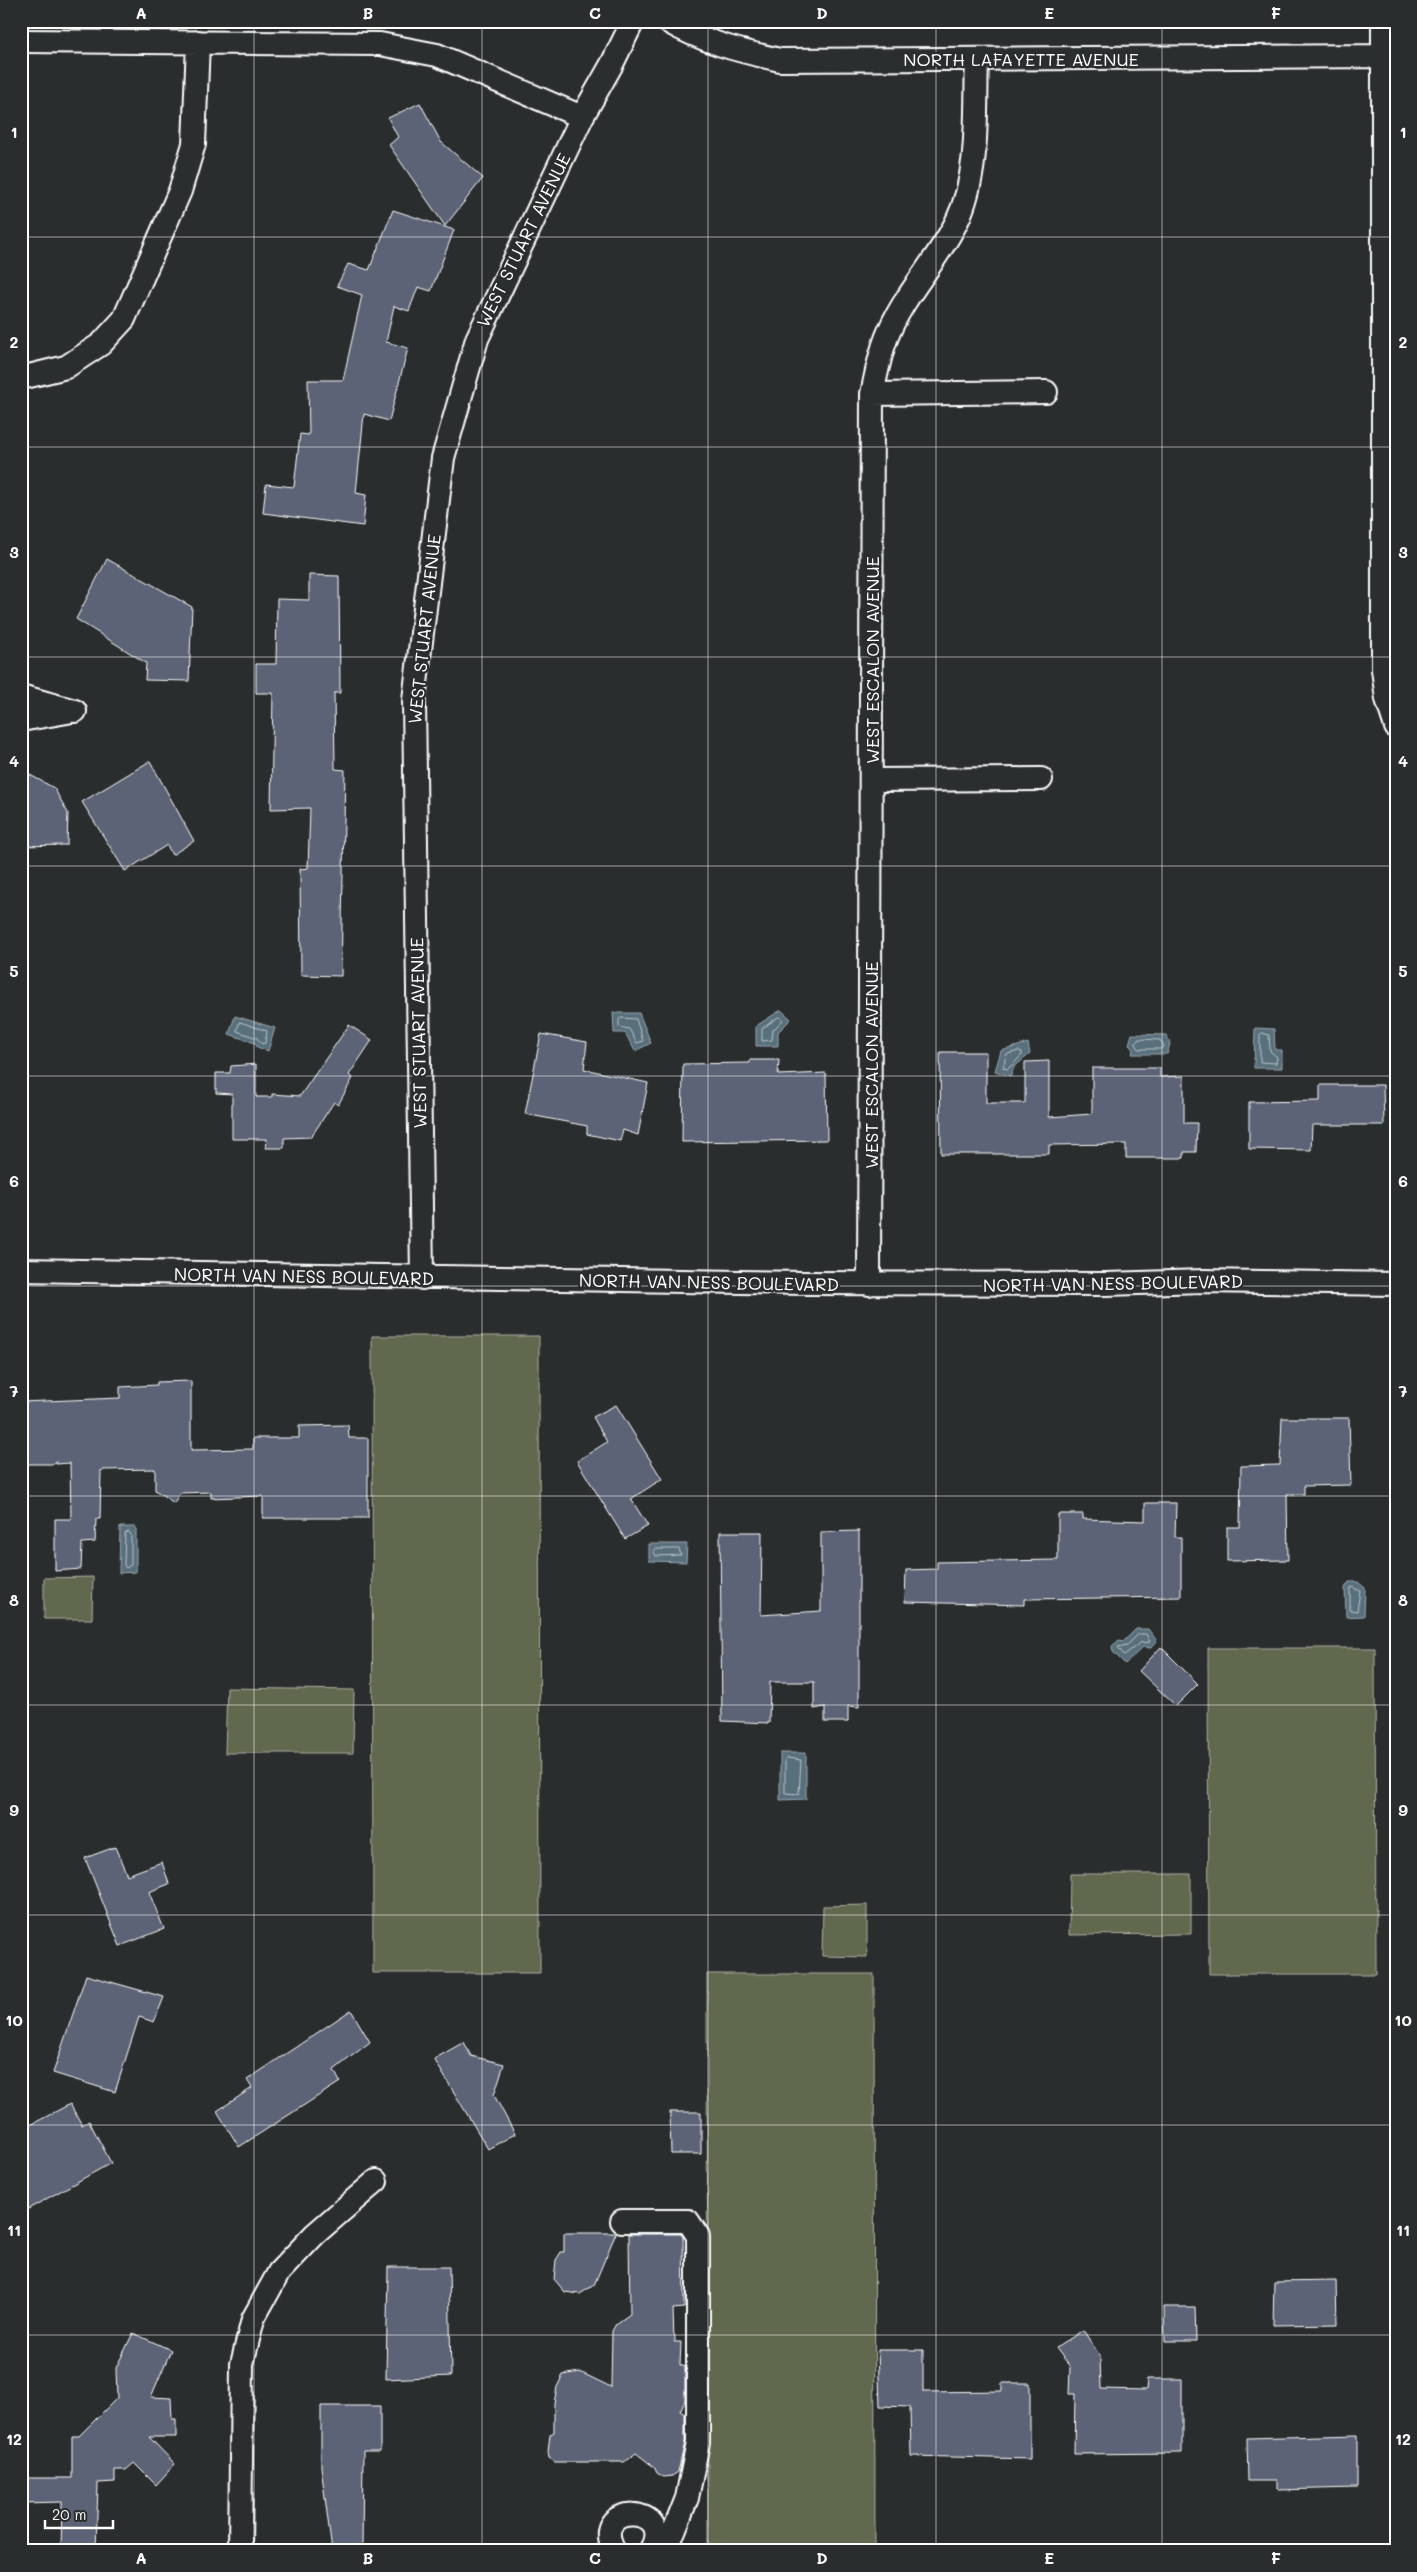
<svg xmlns="http://www.w3.org/2000/svg" width="1417" height="2572" viewBox="0 0 1417 2572" font-family="Mali,sans-serif">
<style>
.green{fill:#60674e;stroke:#b0b3a6}
.water{fill:#596f7b;stroke:#9ba9b0}
.lines{fill:none;stroke-linecap:round;stroke-linejoin:round}
.shore{stroke:#bdc5ca;stroke-width:1}
.building{fill:#5c6476;stroke:#fff}
.minor-casing{stroke:#fff;stroke-width:26}
.minor{stroke:#2a2d2e;stroke-width:22}
.grid{fill:none;stroke:#fff;stroke-width:1;stroke-opacity:0.55}
.labels{text-anchor:middle;dominant-baseline:central;stroke-width:4.5;stroke-linejoin:round;paint-order:stroke}
.street-label{font-size:18px;fill:#fff;stroke:#2a2d2e}
.neatline{fill:none;stroke:#fff;stroke-width:2}
.grid-label{font-size:16px;text-anchor:middle;font-weight:bold;fill:#fff}
</style>
<rect width="100%" height="100%" fill="#2a2d2e"/>
<filter id="ink" filterUnits="userSpaceOnUse"><feTurbulence type="fractalNoise" baseFrequency=".02" numOctaves="2"/><feDisplacementMap in="SourceGraphic" scale="10" xChannelSelector="R" yChannelSelector="G"/><feConvolveMatrix kernelMatrix="1 2 1 2 8 2 1 2 1" color-interpolation-filters="sRGB"/></filter>
<g filter="url(#ink)">
<path class="green" d="M372,1336H539L540,1973H373Z
M93,1577L92,1619H44V1578Z
M1208,1648H1375L1376,1974H1209Z
M227,1688L354,1690L353,1753H225Z
M1070,1874H1191V1934L1069,1935Z
M867,1905V1957L822,1956L823,1906Z
M707,1974H874L875,2551H708Z"/>
<path class="water" d="M781,1010L791,1019L778,1032V1046H756V1026Z
M613,1013H639L651,1043L635,1051L625,1033H614Z
M235,1016L275,1028L268,1051L257,1047L255,1043L229,1034Z
M1255,1028L1274,1029L1275,1050H1282V1068H1254Z
M1132,1034L1167,1035L1170,1044L1167,1054H1132L1133,1050L1129,1044Z
M1028,1043L1030,1054L1014,1067L1011,1076L995,1071L1001,1051Z
M120,1527H136V1572L119,1573Z
M649,1544H687L686,1562L649,1561Z
M1349,1582H1358L1365,1588L1364,1616L1346,1617L1345,1588Z
M1136,1629H1148L1157,1641L1151,1648L1143,1647L1125,1664L1113,1652L1112,1646L1119,1640L1124,1641Z
M780,1753H806V1799L780,1800Z"/>
<g class="lines">
<path class="shore" d="M779,1017L783,1020L773,1030L772,1040L762,1041V1029Z
M621,1018L636,1019L643,1041L637,1043L629,1029L619,1027V1020Z
M240,1022L267,1031L265,1043L262,1044L257,1038L237,1031Z
M1262,1033L1269,1035L1270,1051L1277,1057L1276,1063L1260,1062V1035Z
M1139,1039L1160,1040L1164,1046L1161,1049H1139L1136,1044Z
M1019,1051L1022,1052V1055L1008,1069L1003,1068L1006,1055Z
M129,1532L131,1534V1565L126,1568L124,1565L125,1534Z
M656,1549H679L681,1555L656,1556L654,1552Z
M1352,1587L1360,1591L1357,1611L1350,1610V1590Z
M1139,1634H1146L1150,1642L1140,1643L1124,1655L1118,1647L1127,1645Z
M787,1758L801,1760L799,1794L785,1793V1760Z"/>
</g>
<path class="building" d="M420,103L441,142L483,178L445,226L389,145L398,137L388,118Z
M393,210L454,230L431,291L418,287L409,311L394,306L386,342L408,348L389,421L364,414L356,493L366,495L363,526L263,513L266,484L294,487L300,434L309,435L308,380H343L362,295L337,286L348,264L369,270Z
M107,559L192,607L189,681L145,680L146,663L76,619Z
M309,575L339,576L340,693H334L335,769L345,770L341,976L301,975L300,869L308,868L310,808L271,809L273,693H256V664H276L277,599L309,600Z
M150,761L194,841L172,855L167,845L125,871L82,802Z
M21,770L54,788L68,813L67,845L21,846Z
M349,1025L372,1040L349,1075L353,1078L338,1105L334,1102L311,1137L284,1138V1148H266L267,1139H232V1094L216,1093V1073H230L231,1066L256,1064V1097H272V1094L300,1096Z
M541,1034L587,1042L584,1069L648,1083L638,1135L623,1130L620,1141L587,1134V1126L525,1114Z
M940,1052H986V1103H1025V1062L1049,1061V1117L1092,1114V1068H1160V1077L1184,1076V1123H1197L1196,1152H1184V1158H1126V1144L1049,1145V1154H941Z
M750,1060H779L778,1075L826,1073L827,1140L682,1142L683,1064L750,1063Z
M1320,1085H1383L1384,1125H1312L1311,1150L1249,1149V1102L1320,1101Z
M191,1381V1450L253,1449V1438H299V1426L348,1425L349,1438H368V1518H263V1496L211,1498V1492L180,1493L174,1503L155,1490V1469L101,1470L100,1519H96L95,1542L82,1543L81,1569L55,1571V1519H71L70,1463L56,1464V1461L54,1464H21V1402L120,1398V1387L157,1385V1382Z
M616,1405L662,1479L631,1499L648,1526L625,1539L577,1461L607,1442L593,1417Z
M1282,1418H1349L1351,1485L1304,1486V1494H1287L1288,1560L1227,1561V1527H1240L1241,1466L1280,1465Z
M1145,1503H1176L1175,1537H1181V1597L1024,1599V1605L905,1602L906,1570L937,1569V1562L1058,1560V1514H1083V1519L1145,1521Z
M859,1531V1707L848,1706V1722H825V1707L814,1709V1682H770L769,1723L722,1721L720,1532H762L761,1615L821,1611V1532Z
M1161,1647L1198,1684L1176,1706L1139,1671Z
M115,1847L127,1875L162,1862L169,1884L149,1892L164,1929L120,1946L85,1858Z
M86,1975L164,1997L154,2022L139,2017L115,2092L53,2073Z
M351,2010L370,2042L334,2070L340,2082L239,2147L217,2111L252,2088L247,2080Z
M464,2042L471,2056L504,2064L494,2095L515,2134L488,2149L434,2059Z
M70,2104L82,2125L89,2121L111,2163L21,2213V2130Z
M670,2112H701V2154H671Z
M564,2233H616L594,2285L580,2294L565,2292L554,2279L556,2260L561,2252H564Z
M629,2234H681L683,2237L684,2308L673,2309L674,2342H681L680,2365L685,2367V2400L680,2411L685,2414V2442L678,2472L672,2476L664,2477L657,2473L654,2467L636,2453L624,2462H555L549,2458L548,2452L550,2434L554,2432V2403L557,2387L563,2375L580,2372L611,2387L612,2331L616,2324L630,2314Z
M388,2267H449L451,2376L386,2379Z
M1336,2281L1337,2324L1273,2325L1274,2282Z
M1164,2307H1195L1196,2341H1165Z
M1083,2330L1100,2356L1101,2389L1146,2390L1147,2379H1182V2453L1074,2454L1075,2394H1069L1070,2367L1056,2348Z
M133,2333L171,2350L151,2397L171,2398L172,2419H176V2437H149L175,2464L156,2485L134,2463L126,2470H115V2482L98,2483L96,2551H61L62,2502L21,2503V2478H72V2436H79L117,2398L116,2368Z
M878,2350H923V2392L1002,2391V2383H1030V2459L911,2456L910,2407L880,2406Z
M321,2406H380V2451H363L362,2551H332L321,2467Z
M1357,2435V2488L1276,2490V2481H1248L1247,2438Z"/>
<g class="lines">
<g class="minor-casing">
<path id="minor" d="M667,21C703,42 739,51 780,60L1383,56
M1383,21V669L1387,699L1396,727
M21,41L380,44L437,55L582,117
M21,378L66,367L101,344L124,319L180,191L194,144L198,42
M872,394L1046,392
M21,696L75,711
M21,720L67,712
M872,780L1041,779
M21,1270L805,1283L1106,1284L1204,1281L1396,1284
M422,1278L414,700L443,458L477,339L582,117L612,64L633,21
M869,1284L872,394C876,376 879,357 886,339C902,296 937,262 957,221C980,173 975,112 977,60
M622,2221H688L698,2236V2443L687,2498L666,2551
M240,2551L242,2364L253,2319L279,2272L315,2234L376,2181
M614,2551C587,2501 678,2504 650,2551"/>
</g>
<use href="#minor" class="minor"/>
</g>
</g>
<path class="grid" d="M254,21V2551M482,21V2551M708,21V2551M936,21V2551M1162,21V2551M21,237H1396M21,447H1396M21,657H1396M21,866H1396M21,1076H1396M21,1286H1396M21,1496H1396M21,1705H1396M21,1915H1396M21,2125H1396M21,2335H1396"/>
<g class="labels">
<g class="street-label">
<text x="1021" y="59">NORTH LAFAYETTE AVENUE</text>
<text transform="translate(523 240) rotate(-64)">WEST STUART AVENUE</text>
<text transform="translate(424 629) rotate(-84)">WEST STUART AVENUE</text>
<text transform="translate(872 660) rotate(-90)">WEST ESCALON AVENUE</text>
<text transform="translate(418 1033) rotate(-91)">WEST STUART AVENUE</text>
<text transform="translate(871 1065) rotate(-90)">WEST ESCALON AVENUE</text>
<text transform="translate(304 1276) rotate(1)">NORTH VAN NESS BOULEVARD</text>
<text transform="translate(709 1282) rotate(1)">NORTH VAN NESS BOULEVARD</text>
<text transform="translate(1113 1283) rotate(-1)">NORTH VAN NESS BOULEVARD</text>
</g>
</g>
<rect width="1417" height="2572" fill="none" stroke="#2a2d2e" stroke-width="55"/>
<path d="M45 2520v8h68v-8" fill="none" stroke="#ffffff" stroke-width="2.5"/>
<text x="52" y="2520" font-size="15" fill="#ffffff" stroke="#2a2d2e" stroke-width="4" paint-order="stroke">20 m</text>
<rect x="28" y="28" width="1362" height="2516" class="neatline"/>
<g class="grid-label">
<text x="141" y="19">A</text>
<text x="368" y="19">B</text>
<text x="595" y="19">C</text>
<text x="822" y="19">D</text>
<text x="1049" y="19">E</text>
<text x="1276" y="19">F</text>
<text x="14" y="138">1</text>
<text x="1403" y="138">1</text>
<text x="14" y="348">2</text>
<text x="1403" y="348">2</text>
<text x="14" y="558">3</text>
<text x="1403" y="558">3</text>
<text x="14" y="767">4</text>
<text x="1403" y="767">4</text>
<text x="14" y="977">5</text>
<text x="1403" y="977">5</text>
<text x="14" y="1187">6</text>
<text x="1403" y="1187">6</text>
<text x="14" y="1397">7</text>
<text x="1403" y="1397">7</text>
<text x="14" y="1606">8</text>
<text x="1403" y="1606">8</text>
<text x="14" y="1816">9</text>
<text x="1403" y="1816">9</text>
<text x="14" y="2026">10</text>
<text x="1403" y="2026">10</text>
<text x="14" y="2236">11</text>
<text x="1403" y="2236">11</text>
<text x="14" y="2445">12</text>
<text x="1403" y="2445">12</text>
<text x="141" y="2564">A</text>
<text x="368" y="2564">B</text>
<text x="595" y="2564">C</text>
<text x="822" y="2564">D</text>
<text x="1049" y="2564">E</text>
<text x="1276" y="2564">F</text>
</g>
</svg>
